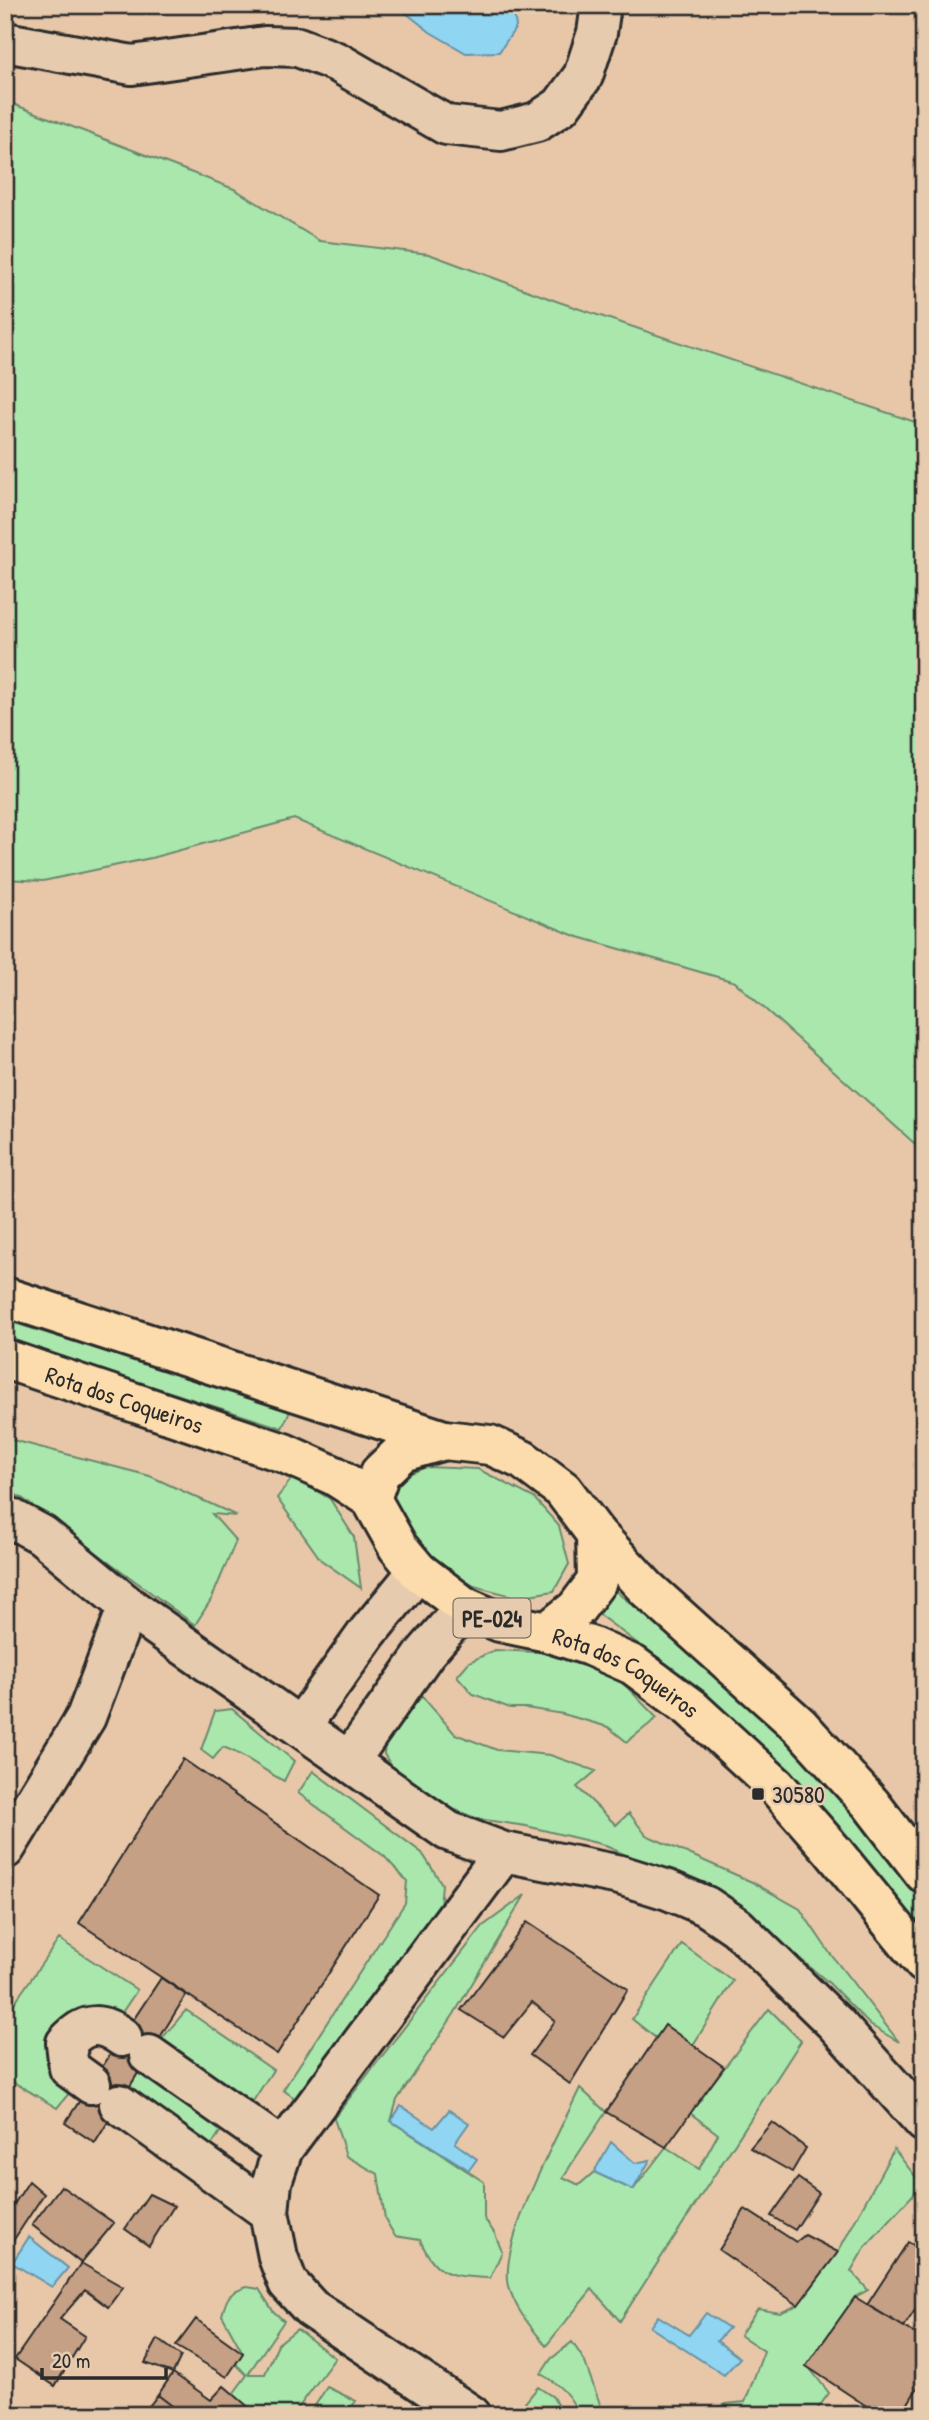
<svg xmlns="http://www.w3.org/2000/svg" width="929" height="2420" viewBox="0 0 929 2420" font-family="'Patrick Hand',sans-serif">
<style>
.green{fill:#aae7ad;stroke:#6a896c;stroke-width:2}
.water{fill:#90d5f2;stroke:#6891a2;stroke-width:2}
.building{fill:#c5a085;stroke:#2b2b2b;stroke-width:2}
.lines{fill:none;stroke-linecap:round;stroke-linejoin:round}
.minor-casing{stroke:#2b2b2b;stroke-width:44}
.major-casing{stroke:#2b2b2b;stroke-width:44}
.minor{stroke:#e7cbae;stroke-width:38}
.major{stroke:#fcdcac;stroke-width:38}
.poi-dot{fill:#2b2b2b;stroke:#e7cbae;stroke-width:2.5}
.labels{text-anchor:middle;dominant-baseline:central;stroke-width:5;stroke-linejoin:round;paint-order:stroke}
.shield{fill:#e7cbae;stroke:#635b52;stroke-width:2}
.shield-label{font-size:23px;font-weight:bold;fill:#2b2b2b}
.street-label{font-size:24px;fill:#2b2b2b;stroke:#e7cbae}
.poi-label{font-size:24px;fill:#2b2b2b;stroke:#e7cbae;text-anchor:start}
</style>
<rect width="100%" height="100%" fill="#e8c7a9"/>
<filter id="ink" filterUnits="userSpaceOnUse"><feTurbulence type="fractalNoise" baseFrequency=".0143" numOctaves="2"/><feDisplacementMap in="SourceGraphic" scale="14" xChannelSelector="R" yChannelSelector="G"/><feConvolveMatrix kernelMatrix="1 2 1 2 8 2 1 2 1" color-interpolation-filters="sRGB"/></filter>
<g filter="url(#ink)">
<path class="green" d="M5,101L234,189L320,241L429,254L559,302L924,425V1152L735,982L575,936L294,819L151,858L43,881L5,879Z
M5,1320C100,1351 197,1375 291,1409L282,1428L5,1339Z
M5,1438L150,1476L237,1516L212,1514L236,1541L212,1598L195,1625L22,1498L5,1489Z
M426,1467L478,1469L534,1498L559,1526L569,1564L554,1591L516,1597L474,1586L438,1564L409,1529L393,1498L401,1477Z
M293,1477L330,1499L354,1537L361,1588L321,1560L277,1498Z
M609,1586L709,1667L818,1766L924,1897V1937L863,1860L787,1770L684,1678L594,1611Z
M495,1650L575,1654L623,1683L657,1718L627,1742L608,1727L563,1714L526,1708H510L473,1694L457,1676L469,1662Z
M422,1696L455,1734L497,1750L550,1755L596,1771L577,1787L616,1825L629,1813L646,1835L752,1882L800,1909L829,1952L899,2042L870,2025L829,1983L767,1931L651,1866L601,1844L526,1826L478,1819L443,1805L413,1788L393,1769L384,1754L386,1737Z
M232,1709L294,1761L284,1781C262,1770 246,1755 223,1747L213,1759L201,1750L215,1711Z
M313,1771L422,1853L442,1884L439,1917L299,2101L283,2090L405,1903L407,1881L384,1856L298,1793Z
M525,1895L454,2014L397,2100L391,2121L484,2182V2218L495,2234L502,2252L490,2278C452,2276 437,2278 420,2240L395,2236L385,2219L378,2174L346,2156L334,2118L483,1926Z
M59,1939L137,1990L121,2014L97,2005L68,2013L53,2038L70,2092L57,2108L5,2077V2016Z
M682,1944L733,1981L693,2045L665,2026L656,2038L632,2019Z
M769,2009L801,2041L620,2321L592,2289L546,2346C532,2328 514,2308 509,2286C498,2243 560,2131 580,2088L606,2112L563,2177L579,2185L594,2172L633,2190L666,2147L699,2169L718,2134L690,2113Z
M186,2010L273,2070L246,2112L234,2090L189,2069L154,2048Z
M142,2067L225,2124L207,2152L126,2092Z
M894,2149L922,2185L865,2247L851,2271L868,2290L855,2297L807,2365L829,2393L813,2415H707L726,2404L745,2402L764,2351L740,2335L758,2309L780,2313L798,2305L838,2252Z
M247,2287L259,2289L273,2311L284,2321L248,2374H265L278,2344L297,2329L335,2358L293,2415H246L233,2394L247,2375L236,2364L243,2353L222,2315C227,2297 228,2293 247,2287Z
M572,2342L584,2360L604,2415H578C573,2397 557,2383 541,2374L551,2359Z
M327,2387L356,2401L346,2415H309Z
M538,2387L553,2397L562,2415H526L519,2410Z"/>
<path class="water" d="M396,5H513L516,27L499,52L466,53L430,32Z
M401,2106L434,2128L449,2110L469,2123L455,2143L477,2159L469,2170L391,2121Z
M611,2142L635,2163L650,2160L633,2190L594,2172Z
M29,2237L68,2268L52,2287L12,2263Z
M706,2313L729,2328L717,2341L740,2358L724,2375L650,2327L658,2316L689,2335Z"/>
<path class="building" d="M183,1759L379,1895L277,2054L79,1923Z
M527,1922L628,1989L570,2084L530,2055L555,2021L532,2002L504,2037L461,2010Z
M161,1978L186,1995L95,2143L65,2123Z
M665,2025L724,2067L666,2147L606,2112Z
M772,2122L806,2148L792,2172L750,2148Z
M798,2178L819,2193L795,2230L771,2216Z
M29,2181L44,2194L5,2253V2218Z
M61,2186L114,2223L81,2263L32,2225Z
M149,2194L174,2206L149,2246L125,2229Z
M745,2209L796,2242L805,2235L838,2252L798,2305L719,2250Z
M908,2242L924,2251V2296L904,2327L867,2305Z
M81,2263L123,2287L108,2307L85,2290L60,2319L85,2336L55,2386L15,2359Z
M855,2297L924,2339V2377L901,2415H880L806,2366Z
M196,2319L243,2353L227,2377L176,2346Z
M158,2339L181,2356L173,2373L145,2363Z
M173,2373L211,2400L224,2386L251,2409L246,2415H184L158,2395Z
M158,2395L184,2415H142Z"/>
<g class="lines">
<g class="minor-casing">
<path id="minor" d="M5,42L132,65L265,46L298,47L337,62L446,125L501,131L537,122L561,106L583,76L597,33L601,5
M5,1515L42,1535L128,1606L448,1831L504,1852L620,1875L668,1890L706,1906L737,1927L835,2023L924,2122
M301,1726L368,1632L418,1571
M350,1760L426,1652L465,1607
M5,1849L86,1717L128,1606
M149,2055L283,2149
M91,2084L69,2068L66,2043C84,2023 99,2020 122,2037
M119,2104L269,2212
M471,2415L311,2308L288,2283L278,2257L269,2212L272,2182L283,2149L504,1852"/>
</g>
<g class="major-casing">
<g id="major">
<path d="M5,1297L444,1440L490,1445L523,1460L563,1490L596,1534L647,1589L800,1726L871,1804L924,1873"/>
<path id="s1" d="M5,1359L284,1453L335,1476L371,1499L398,1547L418,1571L465,1607L500,1622L547,1632L590,1646L633,1665L691,1708L776,1786L832,1850L924,1963"/>
<path d="M371,1499L380,1473L402,1452L444,1440"/>
<path d="M547,1632L576,1609L597,1581L596,1534"/>
</g>
</g>
<use href="#minor" class="minor"/>
<use href="#major" class="major"/>
</g>
</g>
<rect class="poi-dot" x="751" y="1787" width="14" height="14" rx="3.5"/>
<g class="labels">
<rect class="shield" x="453.5" y="1598.5" width="77" height="39" rx="5"/>
<g class="shield-label">
<text x="492" y="1618">PE-024</text>
</g>
<g class="street-label">
<text stroke="none"><textPath href="#s1" startOffset="126">Rota dos Coqueiros</textPath></text>
<text stroke="none"><textPath href="#s1" startOffset="714">Rota dos Coqueiros</textPath></text>
</g>
<g class="poi-label">
<text x="772" y="1794">30580</text>
</g>
</g>
<rect width="929" height="2420" fill="none" stroke="#e7cbae" stroke-width="28"/>
<rect x="14" y="14" width="901" height="2392" fill="none" stroke="#2b2b2b" stroke-width="2.5" filter="url(#ink)"/>
<path d="M42 2368v10h124v-10" fill="none" stroke="#2b2b2b" stroke-width="3.5"/>
<text x="52" y="2368" font-size="21" fill="#2b2b2b" stroke="#e7cbae" stroke-width="5" paint-order="stroke">20 m</text>
</svg>
